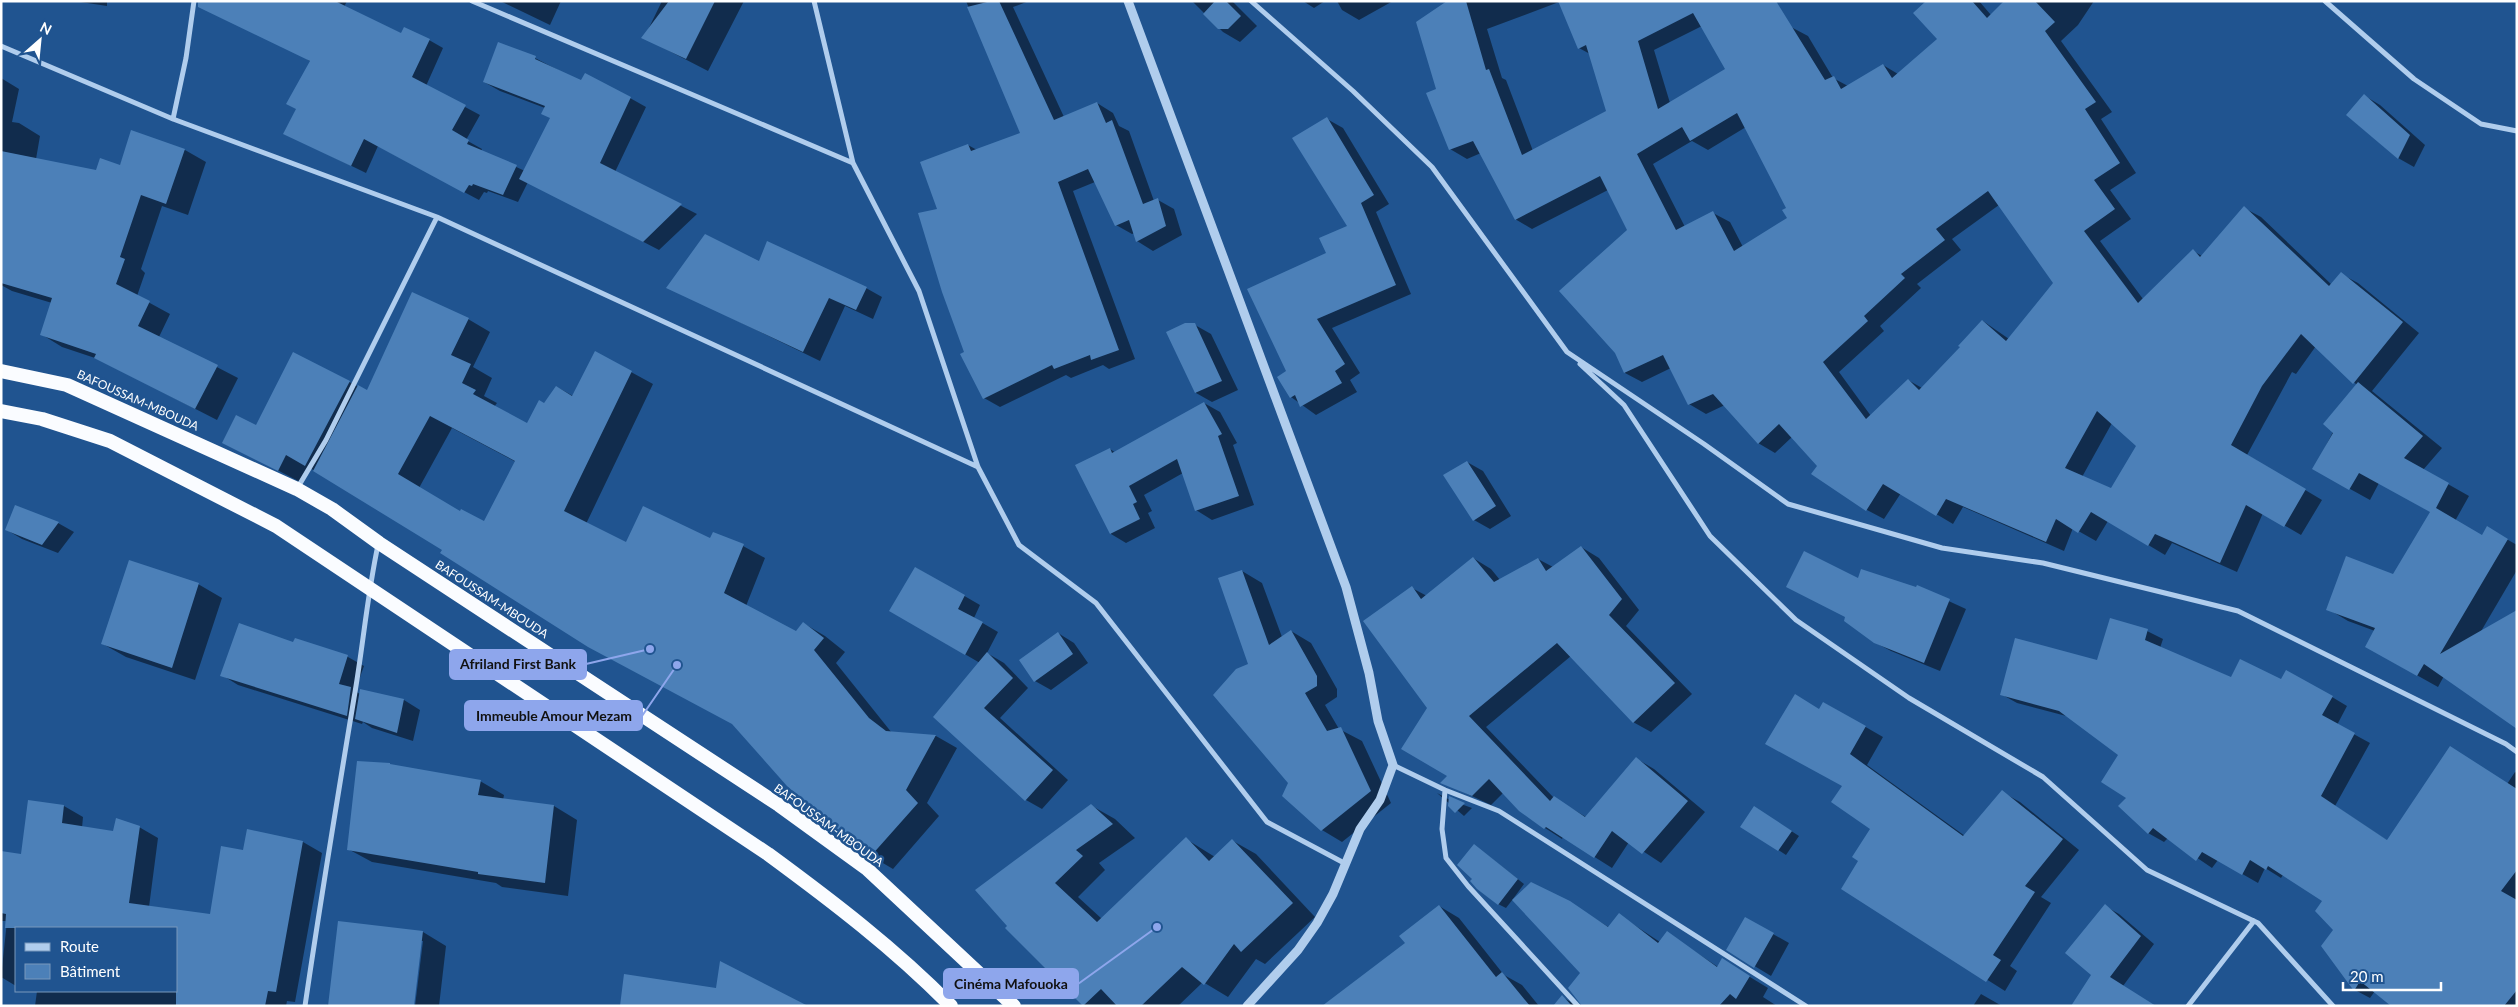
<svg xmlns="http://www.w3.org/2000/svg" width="2518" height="1007" viewBox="0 0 2518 1007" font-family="Lato,sans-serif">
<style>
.shadow{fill:#0007;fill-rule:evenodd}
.building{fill:#4c80b8;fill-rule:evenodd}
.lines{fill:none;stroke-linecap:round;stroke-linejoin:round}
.minor{stroke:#b0cded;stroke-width:5}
.tertiary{stroke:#b0cded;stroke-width:9}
.trunk{stroke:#fafcff;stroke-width:14}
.labels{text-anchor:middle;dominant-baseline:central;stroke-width:5;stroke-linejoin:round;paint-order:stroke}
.street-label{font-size:12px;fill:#fff;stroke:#205490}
.leader{fill:none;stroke:#8ea6ec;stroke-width:2}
.callout-dot{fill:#8ea6ec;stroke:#205490;stroke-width:2}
.callout{fill:#8ea6ec;stroke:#8ea6ec;stroke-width:2}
.callout-label{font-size:14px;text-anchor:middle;font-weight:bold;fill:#111}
</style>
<rect width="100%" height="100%" fill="#205490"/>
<path class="shadow" d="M74,1H107V6Z
M224,1H347L344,7L402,34L429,40L443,48L426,86L480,115L466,140L482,149L481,151L525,171L552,118L545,108L500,91L484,82L535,58L581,82L630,98L646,107L615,172L697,214L659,250L528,182L518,202L488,191L487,193L484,192L479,200L378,146L366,173L284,133L297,109L311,62Z
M500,1H561L550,25Z
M662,1H744L708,71L644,38Z
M966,1H1029L1013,7L1064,117L1097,103L1113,113L1119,126L1129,131L1154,201L1158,200L1174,209L1182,235L1153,251L1137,241L1135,233L1132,234L1116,225L1095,182L1073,191L1135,359L1109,369L1103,365L1071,378L1066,375L1000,407L984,398L965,353L939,210L968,145L977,150L1021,134Z
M1192,1H1232L1257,26L1240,42L1223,32Z
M1303,1H1325L1314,8Z
M1337,1H1393L1359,20L1342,10Z
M1449,1H1775L1791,27L1808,36L1833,78L1848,86L1883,65L1898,74L1938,39L1928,1H1979L1991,15L2005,1H2094L2078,25L2061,41L2112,112L2101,119L2136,173L2110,190L2131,219L2100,241L2143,299L2193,251L2202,256L2244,208L2261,217L2332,285L2341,274L2358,283L2419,333L2372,391L2442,448L2423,470L2469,496L2455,521L2482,537L2487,528L2517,545V570L2480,633L2444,676L2438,687L2386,658L2375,631L2348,621L2328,609L2394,576L2431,512L2379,483L2370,500L2314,469L2357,385L2316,346L2296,374L2292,372L2247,455L2322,500L2301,535L2263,513L2237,572L2172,543L2165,555L2108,521L2096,541L2073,528L2064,551L1963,507L1953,524L1901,493L1884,519L1867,510L1819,465L1792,437L1775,453L1758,443L1725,405L1706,414L1689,404L1671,368L1642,382L1625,373L1616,353L1629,231L1608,190L1532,229L1515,219L1481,153L1467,159L1450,149L1438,90ZM1559,2L1579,48L1590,54L1607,111L1533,151L1506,80L1502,78L1487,29ZM1702,26L1727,69L1670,103L1654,50ZM1746,127L1787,208L1789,219L1743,247L1730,222L1713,213L1685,227L1653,164L1692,141L1708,150ZM1999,205L2054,283L2009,339L1983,321L1961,347L1922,388L1908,380L1871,416L1839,372L1884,331L1880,326L1921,288L1917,284L1961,250L1952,239ZM2112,423L2137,446L2112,489L2082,477Z
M1,78L19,89L12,122L19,123L40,136L36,159L97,171L120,166L132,132L185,150L206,162L188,215L162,206L141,269L145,273L137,296L170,314L159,337L238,378L217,420L98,359L62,347L41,334L52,303L12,291L1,285Z
M2365,96L2380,105L2425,145L2414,167L2398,158L2347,115Z
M1327,119L1343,128L1389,204L1376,212L1411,294L1332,328L1360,373L1350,380L1357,392L1316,415L1291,397L1288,372L1328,253L1349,227Z
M759,262L866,288L882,297L873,319L845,306L820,361L668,287Z
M468,319L490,332L473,367L492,378L484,396L497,403L494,407L527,425L557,387L573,396L631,372L653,384L586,524L627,544L711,540L743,546L765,558L746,606L796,632L803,623L825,636L845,652L836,663L892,733L936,736L957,748L927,803L939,816L893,869L871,856L788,785L735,725L310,468L302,483L224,442L257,426L294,354L367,391ZM452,428L516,462L485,523L460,513L419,488Z
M1195,325L1211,334L1238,390L1212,402L1196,393Z
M1204,403L1220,412L1237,443L1233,445L1254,505L1212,520L1196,510L1183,473L1144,495L1152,511L1148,513L1155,528L1126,543L1111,534L1110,449L1116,453Z
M1467,462L1483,471L1511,516L1490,529L1474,520Z
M16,506L58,523L74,532L58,553L22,539L7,530Z
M1581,547L1599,558L1639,610L1626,626L1692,694L1651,732L1633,722L1571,656L1486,727L1554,798L1586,817L1637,759L1654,769L1705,812L1661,863L1629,842L1612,868L1563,837L1562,839L1545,828L1503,793L1491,805L1442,782L1449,776L1428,708L1412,588L1427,596L1473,558L1491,569L1500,580L1538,559L1553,567Z
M916,568L980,605L974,618L998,632L987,653L1004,663L1028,688L1000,718L1068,780L1042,809L1026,800L934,717L980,663L891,611Z
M1242,571L1262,583L1282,637L1291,631L1311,643L1337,689V697L1325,705L1339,729L1362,741L1391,803L1342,842L1322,830L1290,783L1249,665Z
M198,584L222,598L195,680L126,657L103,644Z
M1918,587L1966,609L1940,671L1891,651L1874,642Z
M2147,631L2163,639L2160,648L2232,678L2281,681L2332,697L2347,706L2337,725L2370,743L2335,806L2388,841L2507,784L2515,772L2517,773V1006H2393L2375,991L2370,998L2355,990L2323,946L2335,930L2324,900L2283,875L2281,878L2265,868L2258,883L2218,860L2212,868L2168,838L2164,842L2148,833L2128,798L2120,754L2070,717L2017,703L2001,694L2098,662Z
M1058,633L1074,643L1088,663L1051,690L1035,681Z
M295,639L348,657L364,666L355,691L360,694L361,691L404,700L420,710L413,741L372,728L363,722L362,724L238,685L222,675L294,643Z
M1824,703L1883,737L1867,765L1965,836L2002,792L2020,802L2079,850L2041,897L2051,903L2010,966L2017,971L2005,991L1842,888L1860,861L1872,829L1843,786L1820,710Z
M480,781L504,795L503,800L554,806L577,820L568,896L502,887L496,883L372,862L348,849Z
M1437,793L1450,800L1472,808L1464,816Z
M64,806L83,817L82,828L114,833L139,827L158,838L149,907L211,916L244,852L248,831L303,842L322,853L295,1002L287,1001L286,1006H35L37,991H176V928H16V986L1,977L7,921H1V853L22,855Z
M1092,806L1115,819L1135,838L1099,863L1105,870L1078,897L1102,919L1186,839L1215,857L1233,841L1256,854L1315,917L1265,964L1256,959L1228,997L1203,982L1178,1006H1085L1007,928Z
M1762,812L1799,836L1786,855L1742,826Z
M1482,851L1524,884L1513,899L1570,903L1610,928L1619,915L1660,942L1667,933L1718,967L1722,960L1768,988L1763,997L1777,1006H1583L1582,973L1513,899L1506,908L1498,904Z
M1439,906L1459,918L1504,975L1522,985L1539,1006H1324L1406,944Z
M2105,906L2119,914L2154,944L2123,986L2093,975Z
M1746,919L1789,943L1771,976L1728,950Z
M423,932L446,946L439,1006H415L423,941H421L413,1006H326Z
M1981,994L2002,1006H1973Z
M1562,997L1578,1006H1555Z"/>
<path class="building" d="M198,1H335L401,33L404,27L430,39L412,77L466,105L452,130L469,140L467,144L517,165L503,195L473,184L472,186L469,185L464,193L364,139L351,166L283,134L296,109L286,104L310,61L198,7Z
M669,1H715L686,59L641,38Z
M991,1H999L1054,120L1097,102L1106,123L1112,120L1143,204L1158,198L1166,226L1136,242L1129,220L1115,226L1088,169L1058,182L1119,350L1091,360L1090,355L1054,369L1052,365L983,399L960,354L964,352L942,292L918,213L937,209L920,162L968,144L971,151L1020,133L967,7Z
M1215,1H1226L1241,16L1228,29H1218L1203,14Z
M1447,1H1466L1486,70L1489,69L1522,155L1606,111L1586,45L1578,49L1558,1H1776L1825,80L1834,76L1841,89L1883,64L1892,78L1937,39L1913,13L1926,1H1972L1987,18L2004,1H2035L2055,22L2045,31L2096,102L2085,109L2120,163L2094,180L2115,209L2084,231L2138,303L2193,249L2200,257L2244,206L2329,286L2341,272L2403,322L2353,384L2301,334L2262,386L2231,445L2306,489L2284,527L2246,505L2220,563L2155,534L2148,546L2091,512L2078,533L2056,519L2046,542L1946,499L1936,516L1883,484L1866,511L1811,474L1817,466L1779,424L1758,444L1713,394L1688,405L1663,355L1624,373L1615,353L1559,291L1627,230L1600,176L1515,220L1473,141L1449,150L1426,93L1436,89L1416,22ZM1693,13L1725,69L1658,109L1638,41ZM1737,113L1786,208L1782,210L1787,218L1734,251L1713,211L1676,230L1637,154L1682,127L1690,141ZM1988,191L2053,283L2006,341L1982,320L1958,346L1960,347L1919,390L1908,379L1866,419L1823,362L1868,321L1864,316L1905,278L1901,274L1945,240L1936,229ZM2097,411L2136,446L2111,488L2065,468Z
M498,42L536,56L535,59L581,80L585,73L631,97L600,163L682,204L643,242L519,179L550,118L541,114L545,106L483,82Z
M2364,94L2410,135L2398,159L2346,115Z
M1327,117L1374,195L1361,203L1396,285L1317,319L1345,364L1335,371L1342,383L1300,407L1295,395L1290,398L1277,377L1286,371L1247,289L1326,253L1319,238L1347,226L1292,138Z
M131,130L185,149L166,204L141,195L120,257L125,259L116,284L150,301L138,326L218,365L195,409L94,358L96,354L40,335L52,298L1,283V151L96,170L100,158L120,165Z
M705,234L759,261L767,241L867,287L856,310L829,298L803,352L666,288Z
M412,292L469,318L451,355L471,364L462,383L476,390L473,394L527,423L539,400L544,403L556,386L572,396L595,351L632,371L564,511L626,542L643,506L710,538L713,532L744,544L724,593L796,631L803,622L824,638L814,650L869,718L886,731L936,735L906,790L918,803L870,857L787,786L732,724L588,647L440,553L442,550L313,471L358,385L367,390ZM430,416L515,461L484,521L461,509L460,511L398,474Z
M1185,323H1195L1222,381L1195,393L1166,332Z
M293,352L350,381L305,466L286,455L278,471L222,443L236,415L256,425Z
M2358,382L2423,436L2404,458L2449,483L2436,508L2482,535L2487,526L2508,539L2440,654L2517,610V729L2424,664L2417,676L2365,647L2375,628L2326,610L2346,556L2393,574L2430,512L2359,473L2349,490L2312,469L2333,433L2323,424Z
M1204,402L1222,434L1218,436L1239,496L1195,511L1177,459L1129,486L1137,502L1133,504L1140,519L1110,534L1075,465L1110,448L1112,453Z
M1467,461L1496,506L1473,521L1443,475Z
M15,505L59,522L42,545L5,530Z
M1581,546L1622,599L1609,615L1675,683L1633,723L1557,643L1469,716L1550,801L1554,796L1585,817L1636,757L1688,801L1642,854L1612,831L1594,858L1546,827L1544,829L1519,811L1489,779L1472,796L1440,783L1447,776L1401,749L1427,708L1363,621L1412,586L1421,599L1473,557L1494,582L1538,558L1546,571Z
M1804,551L1858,578L1861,569L1916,587L1917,585L1950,599L1924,663L1874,643L1844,621L1845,617L1786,587Z
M129,560L199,583L172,668L101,644Z
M915,567L965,595L958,609L983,622L965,655L889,611Z
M1242,570L1269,645L1291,630L1317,676V686L1305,693L1327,731L1341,727L1371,791L1321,831L1282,796L1288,783L1213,695L1236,669L1248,664L1218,578Z
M2110,618L2148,629L2145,640L2231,677L2240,659L2281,679L2286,670L2333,696L2322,715L2355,733L2321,796L2387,840L2450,746L2517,789V870L2501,891L2517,900V990L2504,1006H2391L2360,981L2354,991L2321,946L2333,930L2315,911L2322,901L2268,866L2266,870L2250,860L2242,875L2202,852L2196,861L2153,828L2148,834L2118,806L2126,798L2101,782L2118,755L2059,711L2000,695L2015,638L2097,660Z
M239,623L293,642L295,638L348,655L339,684L351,687L347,716L220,676Z
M1058,632L1073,654L1034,682L1019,660Z
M987,652L1013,678L984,708L1053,770L1025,801L933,717Z
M360,689L404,699L397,733L355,719Z
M1795,694L1819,709L1823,702L1866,726L1850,754L1963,836L2002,790L2063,839L2025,886L2035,892L1993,955L2001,960L1986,982L1841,889L1858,861L1852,857L1870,829L1831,802L1842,786L1765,744Z
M357,761L390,763V764L481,780L478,795L554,805L545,883L478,874V872L347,850Z
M1449,796L1465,803L1455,813L1448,806Z
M28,800L64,805L62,823L113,831L116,818L140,826L129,903L210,914L221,846L243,850L247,829L303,841L276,992L268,991L265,1006H176V928H5L6,914L1,913V851L21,854Z
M1091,804L1113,824L1076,850L1083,856L1055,883L1097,922L1186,837L1209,861L1232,839L1293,903L1241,952L1234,944L1204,985L1182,967L1141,1006H1117L1101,989L1083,1006L1005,928L1007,926L975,890Z
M1754,806L1792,831L1778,851L1740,827Z
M1474,844L1518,879L1498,905L1477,889L1470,881L1472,879L1457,865Z
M1531,882L1570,901L1608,927L1619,913L1658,943L1667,931L1717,967L1722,958L1750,976L1736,999L1730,994L1719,1006H1582L1568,988L1580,973L1512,900Z
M2105,904L2141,936L2110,977L2156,1006H2071L2091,975L2065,953Z
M1439,905L1496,977L1502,972L1530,1006H1322L1405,943L1399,936Z
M1745,917L1774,933L1754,968L1726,950Z
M338,921L423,931L414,1006H328Z
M720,961L808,1006H620L624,974L716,988Z
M1562,995L1572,1006H1553Z"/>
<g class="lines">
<path class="minor" d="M472,1L853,163
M814,1L853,163L919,291L978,467L1019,545L1096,603L1267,822L1346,864
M1251,1L1353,91L1432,167L1567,352L1704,444L1788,504L1942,548L2043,563L2238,611L2506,744L2517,752
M2325,1L2414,79L2481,124L2517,131
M1,46L173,119L437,217L978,467
M173,119L186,58L194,1
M1580,364L1624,405L1710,536L1796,620L1909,698L2043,777L2147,870L2258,923L2333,1006
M298,487L326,440L437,217
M1393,765L1445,790L1499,811L1806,1006
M1445,790L1442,829L1446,858L1468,886L1578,1006
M305,1006C320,903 337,801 354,698C363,647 367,596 378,545
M2188,1006L2254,921"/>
<path class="tertiary" d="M1128,1L1346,587L1369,673L1378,721L1393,765L1380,800L1360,829L1333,894L1317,923L1298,950L1247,1006"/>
<path class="trunk" d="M1,371L67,385L297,489L332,509L379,543L779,805L866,868L1014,1006
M1,411L42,419L110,441L276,526L768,854C832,901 895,949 951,1006"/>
</g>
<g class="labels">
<g class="street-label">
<text transform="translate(138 400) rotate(24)">BAFOUSSAM-MBOUDA</text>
<text transform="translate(492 599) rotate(33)">BAFOUSSAM-MBOUDA</text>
<text transform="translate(829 825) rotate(36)">BAFOUSSAM-MBOUDA</text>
</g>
</g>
<path class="leader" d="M650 649L586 664M677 665L642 716M1157 927L1078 984"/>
<g class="callout-dot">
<circle cx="650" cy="649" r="5"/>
<circle cx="677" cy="665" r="5"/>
<circle cx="1157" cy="927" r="5"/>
</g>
<g class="callout">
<rect x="450" y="650" width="136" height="29" rx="5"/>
<rect x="465" y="701" width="177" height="29" rx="5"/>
<rect x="944" y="969" width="134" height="29" rx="5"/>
</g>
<g class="callout-label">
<text x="518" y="669">Afriland First Bank</text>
<text x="554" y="721">Immeuble Amour Mezam</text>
<text x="1011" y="989">Cinéma Mafouoka</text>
</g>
<rect width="2518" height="1007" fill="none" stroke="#ffffff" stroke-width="5"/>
<rect x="15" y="927" width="162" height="65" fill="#205490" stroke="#7998bc"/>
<rect x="25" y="943" width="25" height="8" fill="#b0cded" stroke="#7998bc"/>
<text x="60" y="952" font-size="15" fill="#ffffff">Route</text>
<rect x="25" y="964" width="25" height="15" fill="#4c80b8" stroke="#7998bc"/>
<text x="60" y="977" font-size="15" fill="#ffffff">Bâtiment</text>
<g transform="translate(40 40) rotate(27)" stroke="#205490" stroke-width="4" paint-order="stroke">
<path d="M0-4L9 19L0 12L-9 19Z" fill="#ffffff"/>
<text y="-8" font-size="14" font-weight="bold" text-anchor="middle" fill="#ffffff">N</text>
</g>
<path d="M2343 982v8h98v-8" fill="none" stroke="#ffffff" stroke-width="2.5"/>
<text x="2350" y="982" font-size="15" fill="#ffffff" stroke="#205490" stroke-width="4" paint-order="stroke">20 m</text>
</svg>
